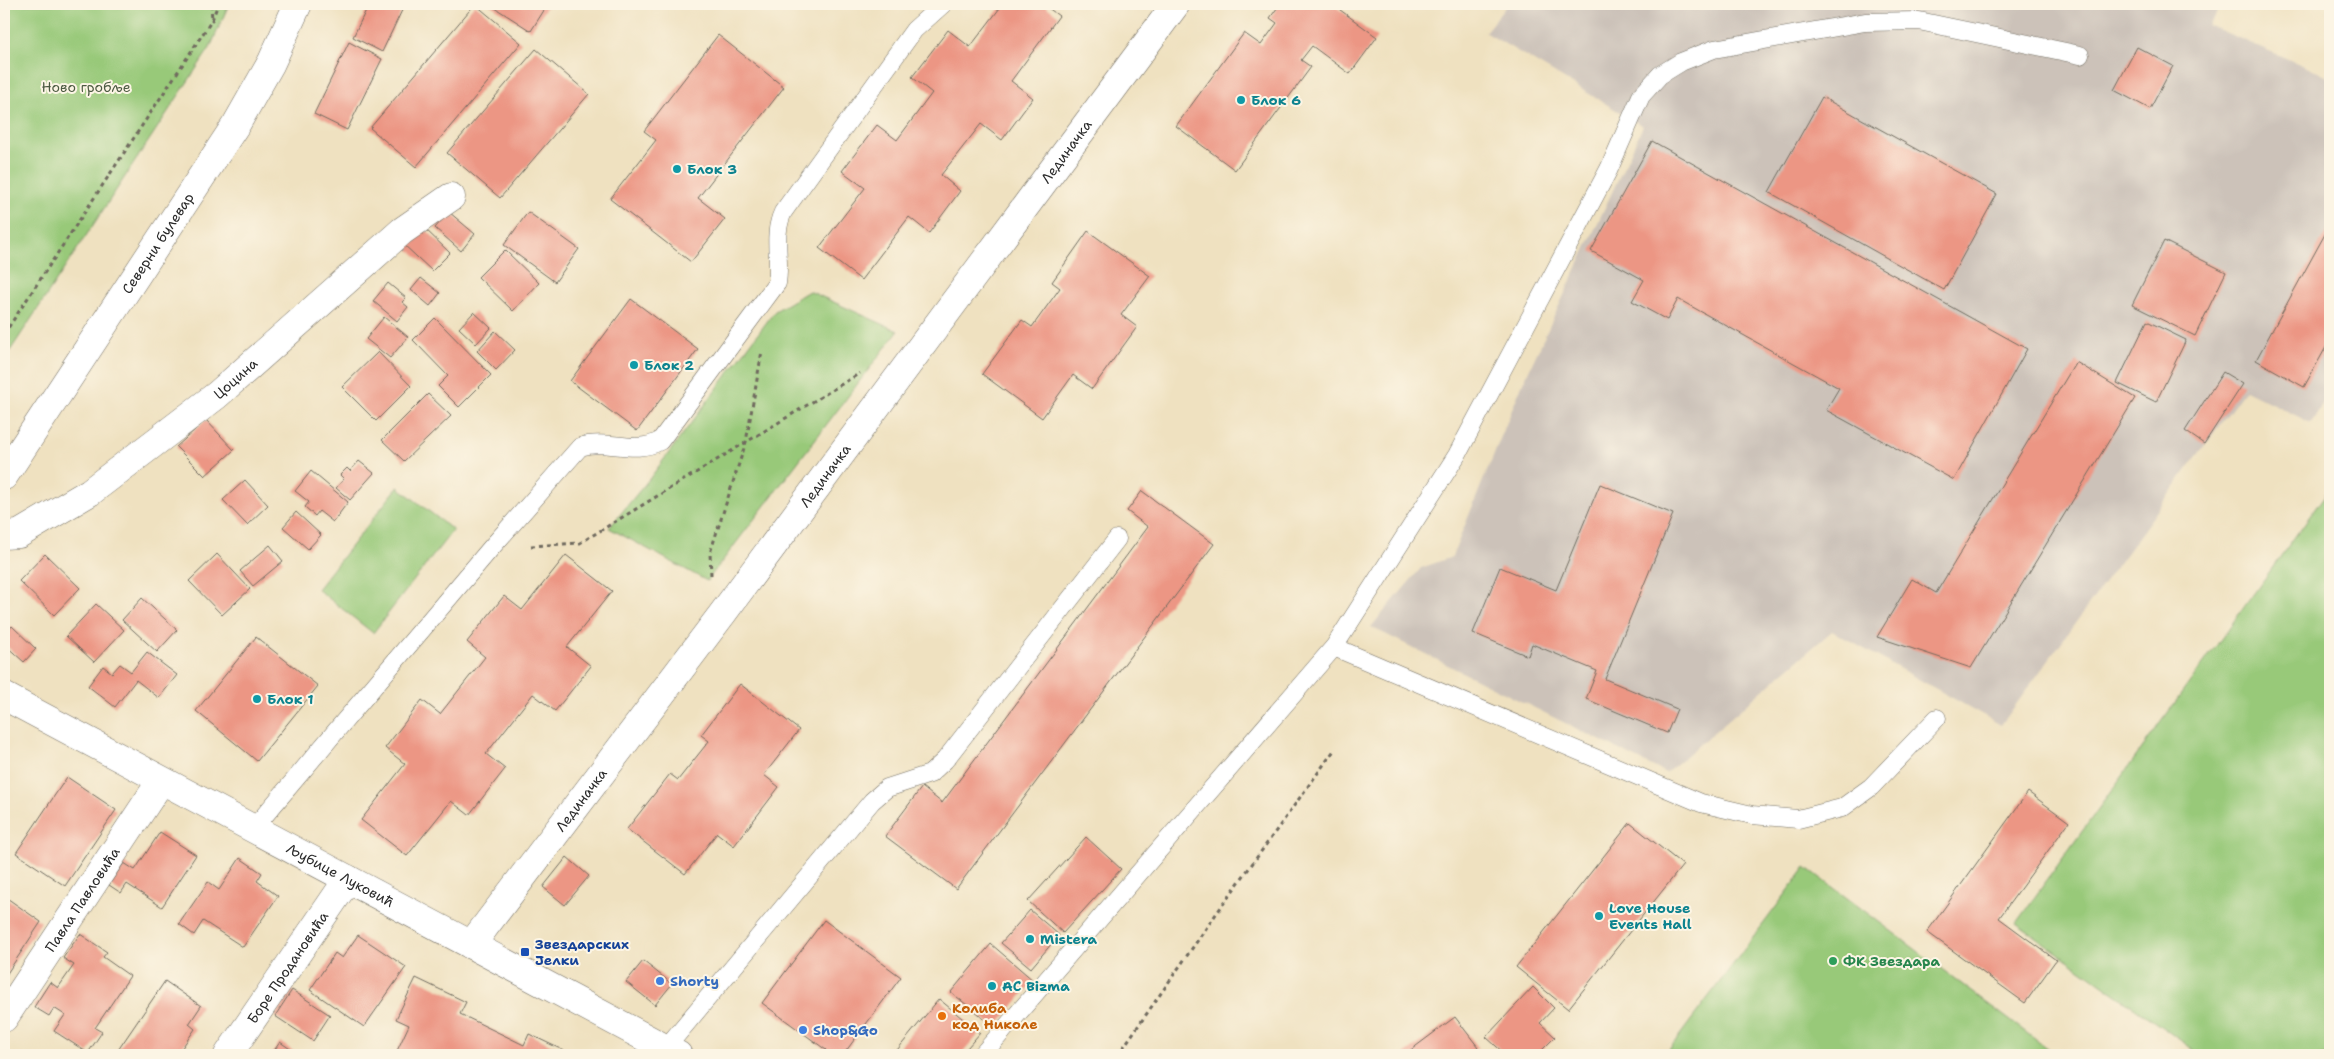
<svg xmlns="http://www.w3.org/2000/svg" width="2334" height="1059" viewBox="0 0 2334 1059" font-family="'Shantell Sans',sans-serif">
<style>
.industrial{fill:#ccc2b9}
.green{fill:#98c979;stroke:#627a52}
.building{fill:#ec9684}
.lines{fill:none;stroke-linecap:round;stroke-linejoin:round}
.lane-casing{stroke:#706b5f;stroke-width:19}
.street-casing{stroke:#706b5f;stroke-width:29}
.secondary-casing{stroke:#706b5f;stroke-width:29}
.path{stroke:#706b5f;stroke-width:3;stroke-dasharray:4 4;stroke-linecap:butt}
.lane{stroke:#fff;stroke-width:18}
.street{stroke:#fff;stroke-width:28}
.secondary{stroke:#fff;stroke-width:28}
.culture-dot{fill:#0f9aa8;stroke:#fcf5e5;stroke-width:2}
.transit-dot{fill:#1a4fb4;stroke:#fcf5e5;stroke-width:2}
.leisure-dot{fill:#2e9e5b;stroke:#fcf5e5;stroke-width:2}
.shop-dot{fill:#3f7fe0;stroke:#fcf5e5;stroke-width:2}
.food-dot{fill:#e8710a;stroke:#fcf5e5;stroke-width:2}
.labels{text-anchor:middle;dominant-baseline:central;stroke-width:4;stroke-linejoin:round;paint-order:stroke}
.park-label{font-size:14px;fill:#4c5a42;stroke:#fcf5e5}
.culture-label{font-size:14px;font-weight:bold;fill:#0d838f;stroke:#fcf5e5;text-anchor:start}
.street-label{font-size:14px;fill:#2b2b2b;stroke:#fcf5e5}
.transit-label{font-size:14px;font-weight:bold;fill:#164399;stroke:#fcf5e5;text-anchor:start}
.leisure-label{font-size:14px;font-weight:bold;fill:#27864d;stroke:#fcf5e5;text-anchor:start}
.shop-label{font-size:14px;font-weight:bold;fill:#366cbe;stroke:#fcf5e5;text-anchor:start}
.food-label{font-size:14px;font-weight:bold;fill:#c56008;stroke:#fcf5e5;text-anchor:start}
</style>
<rect width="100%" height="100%" fill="#fcf5e5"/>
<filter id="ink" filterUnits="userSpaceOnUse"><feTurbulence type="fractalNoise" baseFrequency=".02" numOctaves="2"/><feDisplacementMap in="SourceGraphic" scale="10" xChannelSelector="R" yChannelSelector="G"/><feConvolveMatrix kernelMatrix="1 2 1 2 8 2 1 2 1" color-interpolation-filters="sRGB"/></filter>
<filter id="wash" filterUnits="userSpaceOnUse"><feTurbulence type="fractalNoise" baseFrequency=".0096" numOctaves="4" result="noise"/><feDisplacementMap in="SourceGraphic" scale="20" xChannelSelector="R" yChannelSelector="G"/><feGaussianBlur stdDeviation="1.12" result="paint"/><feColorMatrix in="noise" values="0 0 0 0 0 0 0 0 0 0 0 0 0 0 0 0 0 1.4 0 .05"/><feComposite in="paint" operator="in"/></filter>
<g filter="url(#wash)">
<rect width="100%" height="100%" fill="#efe1c0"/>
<path class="industrial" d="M1508,4H2223L2208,25L2330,77V392L2311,423L2245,390L2001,725L1832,631L1666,773L1371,627L1421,568L1452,557L1522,385L1643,126L1485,32Z"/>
<path class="green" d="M4,4H229L210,48L4,360Z
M809,291L898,331L707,581L609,528L650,478L775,311Z
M398,487L453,530L373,633L317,589Z
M2330,488V1055H2201L2016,923Z
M1806,867L2056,1055H1665Z"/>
<g id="blocks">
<path class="building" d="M369,4H405L382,52L353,37Z
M475,4L521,43L416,167L370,128Z
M489,4H548L531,31Z
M1003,4H1043L1059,16L1011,81L1033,98L1002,140L981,124L941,175L960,191L929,233L909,217L861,280L819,248L865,188L842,171L877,125L897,140L932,93L912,77L948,30L970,47Z
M1280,4H1332L1377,37L1350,74L1312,46L1301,60L1311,67L1235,170L1176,126L1244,33L1261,45L1277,23L1270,18Z
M718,35L784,87L698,198L725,219L691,262L610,199L656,140L644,131Z
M349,42L382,59L347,130L314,114Z
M2137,47L2173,66L2150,109L2114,90Z
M536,49L589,94L500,198L447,153Z
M1822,97L1997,194L1944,290L1769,192Z
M1652,141L2027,349L1954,480L1826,410L1839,388L1678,299L1667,320L1632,301L1644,280L1591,251Z
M449,212L475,234L461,251L435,228Z
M528,212L579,249L555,282L504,245Z
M420,224L450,253L432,271L402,243Z
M2330,225V340L2304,387L2256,360Z
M1088,231L1150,276L1121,315L1137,327L1092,389L1073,375L1042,418L982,374L1022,320L1032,327L1060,288L1052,282Z
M2164,241L2226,272L2195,336L2132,305Z
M505,250L539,283L513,311L478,277Z
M421,278L440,293L430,306L411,290Z
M388,283L406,298L402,302L408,307L397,321L373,301Z
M631,299L698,349L637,431L570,381Z
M474,312L491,328L476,344L459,328Z
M384,317L408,337L390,358L366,339Z
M435,318L491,375L459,407L438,386L448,376L413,340Z
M2147,321L2186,340L2156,402L2117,383Z
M495,331L515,350L496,370L477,351Z
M378,352L411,386L376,421L342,387Z
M2076,362L2135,398L1971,668L1877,637L1912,579L1936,593Z
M2223,372L2243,384L2204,444L2185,431Z
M428,394L451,416L404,461L382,440Z
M206,420L234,450L205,476L176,447Z
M359,461L374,473L350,500L336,488L344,479L340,475L347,468L350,471Z
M311,471L348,502L333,522L319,511L315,516L305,507L309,502L295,491Z
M245,480L268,505L247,525L223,500Z
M1600,484L1673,514L1605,679L1677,709L1667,733L1586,699L1597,671L1532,644L1528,656L1473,633L1500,567L1556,590Z
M1142,491L1214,544L956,889L885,836L922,787L942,803L1148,527L1127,511Z
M296,512L321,535L308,549L283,527Z
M270,545L283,561L253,586L240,571Z
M45,554L80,588L54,615L19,581Z
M217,554L250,589L222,615L189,581Z
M566,555L612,591L567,647L591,666L555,711L533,694L486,754L505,769L469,815L451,801L407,856L361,820L405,764L385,748L422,700L440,714L485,657L467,642L504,596L522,610Z
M142,598L177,630L157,652L122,620Z
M96,604L124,630L94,662L66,636Z
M12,626L36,649L24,662L4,644V635Z
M256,637L318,686L257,761L196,711Z
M147,652L177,675L159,698L136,680L115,707L88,686L103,666L112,673L120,664L131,672Z
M740,684L799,730L764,775L779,787L734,846L717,833L685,874L627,829L670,774L678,780L709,741L701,735Z
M67,777L116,810L65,886L16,853Z
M2028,792L2069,822L1999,918L2056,960L2025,1003L1927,932Z
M1630,823L1683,865L1568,1009L1516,967Z
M160,832L196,855L162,907L127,884L121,893L109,885L124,863L135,870Z
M1086,837L1121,869L1063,933L1028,901Z
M567,857L589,876L565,905L543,887Z
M240,858L262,873L257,881L278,896L243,947L203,921L194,935L179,924L208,882L219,890Z
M4,896L41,922L4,978Z
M1030,910L1059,935L1031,968L1001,943Z
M824,920L901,977L843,1055H822L826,1050L762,1003Z
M80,934L107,952L103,957L130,976L95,1028L102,1032L88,1053L54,1031L65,1015L54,1008L49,1016L34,1007L50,982L58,988L74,965L63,958Z
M358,935L406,967L364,1027L310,990L335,953L342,958Z
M991,944L1034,981L995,1028L951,992Z
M643,961L672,984L655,1005L626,982Z
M416,978L466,1002L460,1014L524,1045L529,1034L573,1055H401L396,1053L409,1025L396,1019Z
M165,981L201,1006L189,1024L195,1029L177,1055H119L116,1053Z
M1533,987L1554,1008L1540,1023L1555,1037L1537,1055H1506L1486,1037Z
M292,990L330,1015L313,1041L275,1016Z
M939,999L980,1033L961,1055H893Z
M1455,1017L1478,1047L1467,1055H1404Z
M280,1042L299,1055H271Z"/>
</g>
</g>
<g filter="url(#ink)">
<use href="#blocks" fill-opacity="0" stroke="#706b5f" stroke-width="1"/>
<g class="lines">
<g class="lane-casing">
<path id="lane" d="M1334,647L1701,803L1752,815L1798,819L1842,808L1871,787L1937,718
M253,829L491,548L580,447C607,438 634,455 660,441L777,283C781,259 772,235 783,212L914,30L943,4
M665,1049L872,801L887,788L930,774L945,760L1117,539
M982,1055L1334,647L1457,455L1609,169L1641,96L1660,75L1681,62L1714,49L1865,22L1919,21L2080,55"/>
</g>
<g class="street-casing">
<g id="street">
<path id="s1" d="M4,535L19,534L90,492L217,395L402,231L451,197"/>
<path id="s2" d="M471,945L723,613L1176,4"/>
<path id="s3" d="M4,1018L161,781"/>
<path id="s4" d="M228,1055L348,879"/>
</g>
</g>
<g class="secondary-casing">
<g id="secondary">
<path id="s5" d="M4,476L237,123L271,63L298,4"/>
<path id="s6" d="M4,696L678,1055"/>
</g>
</g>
<path class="path" d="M211,4L212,20L218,4
M4,334L212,20
M531,546L580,543L860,373
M711,575L710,553L746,442L762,351
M1118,1055L1216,914L1335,749"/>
<use href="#lane" class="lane"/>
<use href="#street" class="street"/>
<use href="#secondary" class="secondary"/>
</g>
</g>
<g class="culture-dot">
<circle cx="1241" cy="100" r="5"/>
<circle cx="677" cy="169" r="5"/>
<circle cx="634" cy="365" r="5"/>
<circle cx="257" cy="699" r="5"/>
<circle cx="1599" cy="916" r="5"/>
<circle cx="1030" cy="939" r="5"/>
<circle cx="992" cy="986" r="5"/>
</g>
<rect class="transit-dot" x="520" y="947" width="10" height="10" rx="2.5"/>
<circle class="leisure-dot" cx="1833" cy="961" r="5"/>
<g class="shop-dot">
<circle cx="660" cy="981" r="5"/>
<circle cx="803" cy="1030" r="5"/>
</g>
<circle class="food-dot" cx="942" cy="1016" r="5"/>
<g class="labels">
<g class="park-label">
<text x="86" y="87">Ново гробље</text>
</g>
<g class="culture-label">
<text x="1251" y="100">Блок 6</text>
<text x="687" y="169">Блок 3</text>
<text x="644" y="365">Блок 2</text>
<text x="267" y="699">Блок 1</text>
<text x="1609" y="908">Love House<tspan x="1609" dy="16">Events Hall</tspan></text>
<text x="1040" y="939">Mistera</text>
<text x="1002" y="986">AC Bizma</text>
</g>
<g class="street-label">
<text stroke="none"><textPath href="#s2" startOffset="992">Лединачка</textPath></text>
<text stroke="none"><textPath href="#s5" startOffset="279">Северни булевар</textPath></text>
<text stroke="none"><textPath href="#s1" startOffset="282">Цоцина</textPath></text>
<text stroke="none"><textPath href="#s2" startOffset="588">Лединачка</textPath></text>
<text stroke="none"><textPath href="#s2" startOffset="182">Лединачка</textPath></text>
<text stroke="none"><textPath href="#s6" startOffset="381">Љубице Луковић</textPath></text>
<text stroke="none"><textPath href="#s3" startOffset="142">Павла Павловића</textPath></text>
<text stroke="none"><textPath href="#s4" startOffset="106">Боре Продановића</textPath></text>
</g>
<g class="transit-label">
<text x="535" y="944">Звездарских<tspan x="535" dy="16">Јелки</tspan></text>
</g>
<g class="leisure-label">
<text x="1843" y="961">ФК Звездара</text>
</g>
<g class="shop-label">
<text x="670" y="981">Shorty</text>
<text x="813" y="1030">Shop&amp;Go</text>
</g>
<g class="food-label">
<text x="952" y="1008">Колиба<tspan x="952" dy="16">код Николе</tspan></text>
</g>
</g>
<rect width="2334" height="1059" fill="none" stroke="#fcf5e5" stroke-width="20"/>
</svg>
